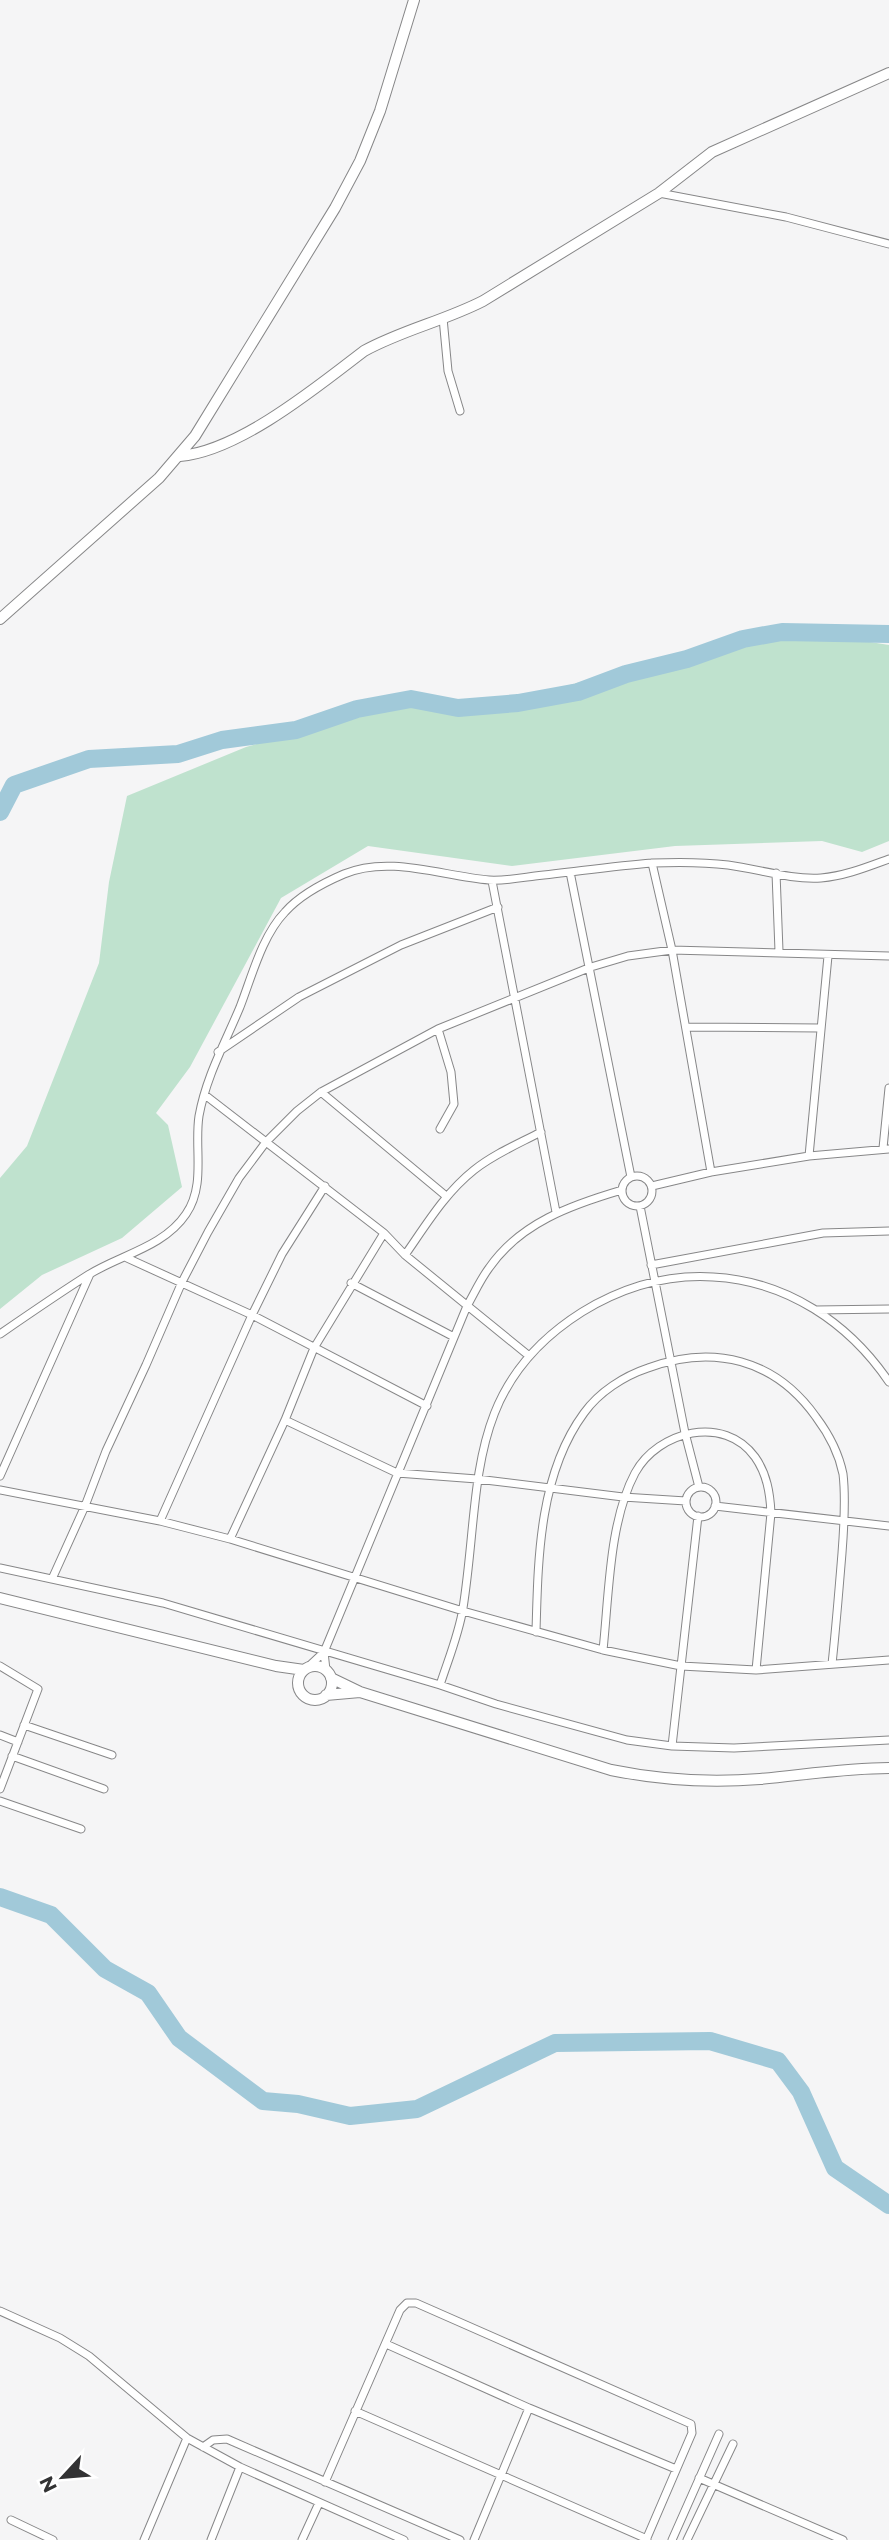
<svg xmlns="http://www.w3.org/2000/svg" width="889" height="2540" viewBox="0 0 889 2540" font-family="Montserrat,sans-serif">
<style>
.green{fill:#bfe2ce}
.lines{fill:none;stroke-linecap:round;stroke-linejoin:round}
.river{stroke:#a1c9d9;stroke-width:18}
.street-casing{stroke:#878788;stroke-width:9}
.secondary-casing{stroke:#878788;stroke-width:12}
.street{stroke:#fff;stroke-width:7}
.secondary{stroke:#fff;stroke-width:10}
</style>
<rect width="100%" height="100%" fill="#f5f5f6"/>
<path class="green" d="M775,627L889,645V841L862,852L822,841L675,846L512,866L368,846L281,898L190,1067L156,1113L168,1125L182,1187L122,1238L42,1275L0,1309V1178L27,1146L99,963L109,882L127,796L246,747L403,704L538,694Z"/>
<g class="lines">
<path class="river" d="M0,812L14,785L89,759L178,754L222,740L296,730L357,709L411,699L458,708L518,703L578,692L626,674L687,659L743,639L782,632L889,634
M0,1897L51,1915L105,1969L148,1993L179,2038L263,2101L298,2104L350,2116L417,2109L555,2043L710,2041L778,2061L801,2092L835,2168L889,2205"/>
<g class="street-casing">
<path id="street" d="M659,193L786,217L889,244
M443,318L448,371L460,411
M652,863L672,950L711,1172
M570,872L631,1177
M776,873L779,951
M492,881L556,1212
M686,1027L820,1028
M438,1029L451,1072L454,1104L440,1129
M218,1052L299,997L401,945L498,907
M321,1092L446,1196
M205,1095L384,1233L405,1255L528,1355
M883,1148L889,1088
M809,1156L828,956
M622 1191a15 15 0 1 1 30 0a15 15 0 1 1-30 0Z
M652,1186L711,1172L809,1156L889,1149
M640,1206L685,1433L699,1487
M405,1255C426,1225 445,1193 474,1170C494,1154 518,1144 541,1132
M127,1258L252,1315L427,1406
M651,1265L823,1233L889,1231
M351,1283L454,1337
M816,1310L889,1309
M0,1334C29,1314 58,1294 88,1275C120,1255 164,1247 186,1214C206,1185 194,1148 199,1116C206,1077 225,1043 240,1007C252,976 262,936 285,912C300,895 323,883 344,874C389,855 442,876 489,880C504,881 520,878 535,876C574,872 613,866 652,863C677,862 704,862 728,865C759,869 790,880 821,878C845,876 867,867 889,859
M285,1420L397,1473L477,1479L623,1497L686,1501
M0,1476L90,1274
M686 1502a15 15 0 1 1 30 0a15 15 0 1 1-30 0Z
M0,1490L160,1521L230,1539L463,1611L603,1650L681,1666L756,1670L889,1660
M715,1506L889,1526
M160,1521L252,1315L282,1254L325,1186
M230,1539L285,1420L314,1348L384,1233
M0,1568L163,1603L440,1685L496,1704L627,1740L672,1746L734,1748L889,1740
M52,1579L85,1506L106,1451L146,1365L182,1282L208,1232L239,1178L266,1142L297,1111L321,1092L438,1029L591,967L628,956L672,950L889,956
M536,1632C538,1559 539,1474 584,1413C599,1392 624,1376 648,1368C713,1344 775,1359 816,1417C828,1433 839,1454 843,1474C846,1499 844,1527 842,1553C839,1590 836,1627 832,1664
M603,1650C609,1595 609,1522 635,1473C658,1431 724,1414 755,1457C767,1474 770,1493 771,1513L756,1670
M324,1652L326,1670
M0,1666L38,1689L0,1789
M308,1667L324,1652L467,1306C474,1294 480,1280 489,1268C520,1223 571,1205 622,1190
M440,1685C448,1660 459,1634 463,1608C482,1488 463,1387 582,1312C623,1287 666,1274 713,1277C787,1281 849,1323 889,1382
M24,1725L112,1755
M0,1735L18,1742
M672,1746L698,1516
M12,1756L104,1789
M0,1801L81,1829
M0,2311L60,2338L89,2356L187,2438L240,2467L404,2540
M386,2344L529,2408L676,2469
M355,2411L647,2539
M203,2447L213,2440L227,2439L460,2540
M699,2478L843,2540
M325,2482L400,2310L407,2303H416L691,2424L692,2433L646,2540
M11,2520L53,2540
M144,2540L187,2438
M211,2540L240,2467
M302,2540L319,2503
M474,2540L529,2408
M672,2540L719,2434
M687,2540L733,2444"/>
</g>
<g class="secondary-casing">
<path id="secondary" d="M180,456C239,451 317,387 364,351C402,330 444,321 483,301L659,193L712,152L889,73
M0,619L159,478L195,436L335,208L360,161L380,111L414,0
M0,1598L276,1666L304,1670
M298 1683a17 17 0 1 1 34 0a17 17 0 1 1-34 0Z
M331,1678L360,1692L611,1770C660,1780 710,1783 760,1779C803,1775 846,1768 889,1768
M326,1695L360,1692"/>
</g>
<use href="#street" class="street"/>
<use href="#secondary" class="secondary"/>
</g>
<g transform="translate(63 2477) rotate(244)" stroke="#ffffff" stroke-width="5" paint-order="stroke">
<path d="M0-5L12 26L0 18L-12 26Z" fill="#333334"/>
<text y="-10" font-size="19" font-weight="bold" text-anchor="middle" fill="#333334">N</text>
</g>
</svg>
